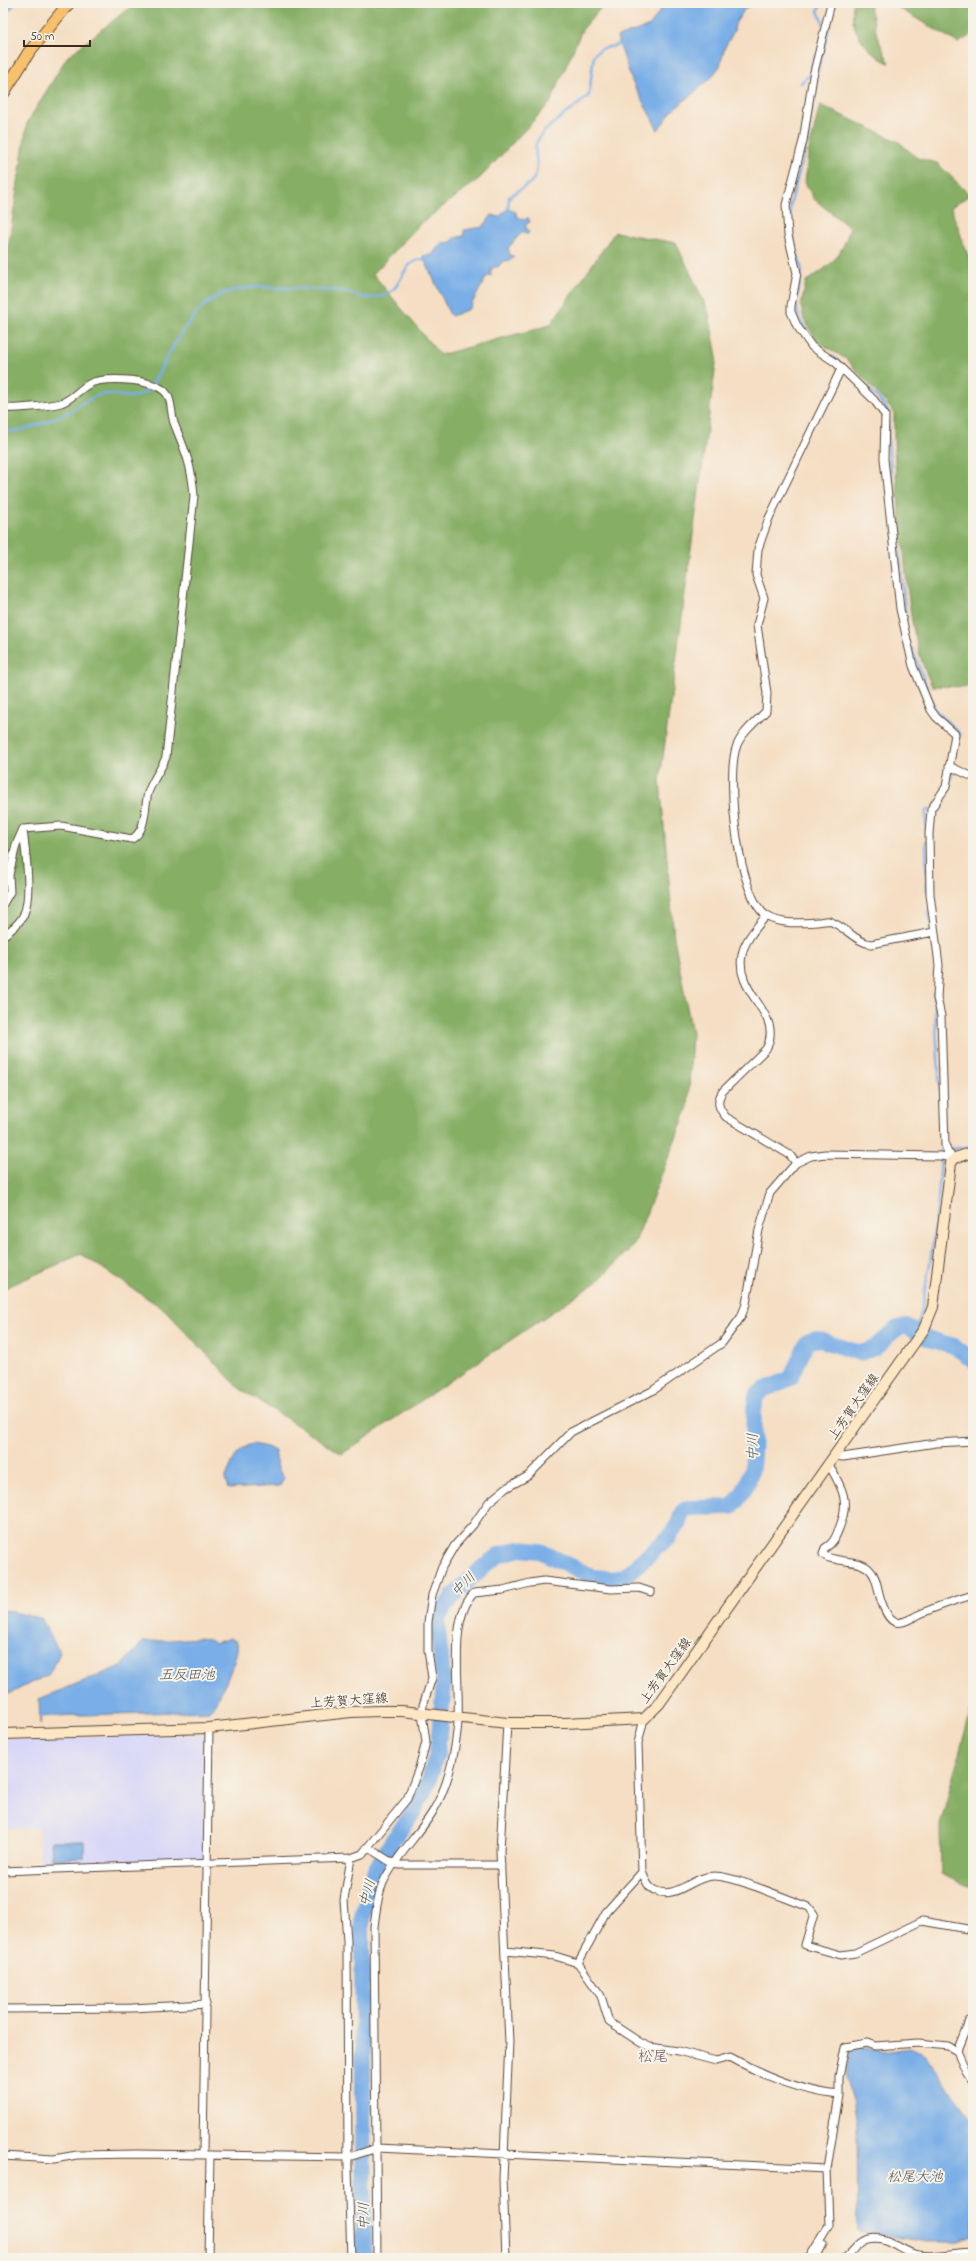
<svg xmlns="http://www.w3.org/2000/svg" width="976" height="2261" viewBox="0 0 976 2261" font-family="'Indie Flower','Klee One',sans-serif">
<style>
.built{fill:#d8d7f8}
.forest{fill:#86ae65;stroke:#606c42}
.water{fill:#79aee7;stroke:#5a6c82}
.lines{fill:none;stroke-linecap:round;stroke-linejoin:round}
.stream{stroke:#79aee7;stroke-width:2.5}
.river{stroke:#79aee7;stroke-width:16}
.street-casing{stroke:#574537;stroke-width:9}
.secondary-casing{stroke:#574537;stroke-width:12}
.primary-casing{stroke:#574537;stroke-width:13}
.street{stroke:#fff;stroke-width:7}
.secondary{stroke:#fce6c4;stroke-width:10}
.primary{stroke:#f7c06c;stroke-width:11}
.labels{text-anchor:middle;dominant-baseline:central;stroke-width:4;stroke-linejoin:round;paint-order:stroke}
.street-label{font-size:13px;fill:#3b2a1e;stroke:#f7f3e8}
.water-label{font-size:14px;font-style:italic;fill:#4e525a;stroke:#f7f3e8}
.quarter-label{font-size:15px;fill:#6d5863;stroke:#f7f3e8}
</style>
<rect width="100%" height="100%" fill="#f7f3e8"/>
<filter id="ink" filterUnits="userSpaceOnUse"><feTurbulence type="fractalNoise" baseFrequency=".025" numOctaves="2"/><feDisplacementMap in="SourceGraphic" scale="8" xChannelSelector="R" yChannelSelector="G"/><feConvolveMatrix kernelMatrix="1 2 1 2 8 2 1 2 1" color-interpolation-filters="sRGB"/></filter>
<filter id="wash" filterUnits="userSpaceOnUse"><feTurbulence type="fractalNoise" baseFrequency=".012" numOctaves="4" result="noise"/><feDisplacementMap in="SourceGraphic" scale="16" xChannelSelector="R" yChannelSelector="G"/><feGaussianBlur stdDeviation="0.9" result="paint"/><feColorMatrix in="noise" values="0 0 0 0 0 0 0 0 0 0 0 0 0 0 0 0 0 1.4 0 .05"/><feComposite in="paint" operator="in"/></filter>
<g filter="url(#wash)">
<rect width="100%" height="100%" fill="#f5dec3"/>
<path class="built" d="M201,1734L205,1737L204,1857L199,1861L40,1866L39,1828L3,1829V1738Z"/>
<path class="forest" d="M132,3H605L582,30L550,103L480,178L419,225L373,274L440,355L550,325L615,232L676,243L708,310L717,356L660,780L674,938L692,1033L688,1107L634,1245L598,1281L342,1454L239,1388L165,1310L81,1254L3,1289V282L27,123L67,57L129,8Z
M853,3H872L870,6L877,36L889,63C873,57 857,38 853,22C852,17 853,9 853,3Z
M890,3H973V34L958,43Z
M820,105L899,142L917,158L937,163L970,195L951,207L973,270V686L971,687L932,686C910,641 908,592 903,543C898,499 893,456 894,412L846,359L817,341L804,320L801,306L806,281C830,267 842,256 850,228L814,199L805,183L808,154Z
M973,1702V1886L971,1887L941,1874L940,1825Z"/>
<path class="water" d="M661,3H753L744,10L735,24L734,31L725,47L720,66L710,79L671,112L658,130L632,81L617,37L650,26L661,9Z
M507,209L516,212V216L525,220L528,217L530,222L525,225L529,232L527,235L523,231L508,248L510,255L514,257L511,260L503,261L498,267H493L490,273L492,275L487,276L469,309L452,316L450,315L423,256L432,255L441,243L452,242L454,238L464,236V230L483,227L492,215L499,217Z
M253,1444L267,1447L275,1451L278,1469L284,1478L280,1486L228,1489L225,1479C232,1464 235,1449 253,1444Z
M3,1610L41,1618L60,1653L49,1674L3,1697Z
M198,1638L209,1639L215,1643L230,1638L237,1642C241,1652 218,1704 209,1711L52,1716L41,1717L40,1725L39,1699L121,1666L143,1642Z
M51,1841H84V1858L52,1859Z
M860,2046L883,2052L909,2048L924,2055L973,2120V2235L956,2242H927L858,2231L857,2123L853,2098L845,2079L851,2047Z"/>
<g class="lines">
<path class="stream" d="M821,3L818,11L823,23
M801,83L810,74L815,55
M508,211L509,197C515,192 529,185 532,181C544,165 529,152 539,138C551,121 574,110 589,95L594,55L601,49L622,44
M814,345L799,318L796,304L802,270L791,231L790,206L807,141L817,75L835,3
M832,356L878,398L888,411V442L906,620
M3,431C19,434 55,419 70,411C78,407 87,400 96,396C113,389 128,405 149,390C167,359 184,317 216,297C242,281 298,289 327,290C333,291 340,290 346,292C353,294 361,298 369,298C377,297 389,295 394,289C406,275 404,259 428,259
M912,648L935,710L960,734L957,742
M934,809L948,792L952,772
M926,832V811L929,810
M926,841L927,890
M929,911L931,926
M934,993L940,1091
M950,1149L973,1146
M914,1330C924,1315 923,1296 927,1279C936,1234 939,1189 942,1142"/>
<path class="river" d="M3,6L7,3
M364,2258L362,1917L372,1875L392,1841L411,1816L428,1783L437,1754L444,1686L437,1622L438,1617L452,1597L485,1565L499,1555L519,1549L540,1551L593,1577L614,1579L626,1575L669,1537L678,1524L682,1512L688,1508L731,1507C765,1475 748,1436 756,1396L763,1390L791,1378L807,1342L817,1339L860,1353L875,1348L896,1329L906,1326L929,1339L954,1346L973,1360"/>
</g>
</g>
<g filter="url(#ink)">
<g class="lines">
<g class="street-casing">
<path id="street" d="M831,3L813,76L803,141L786,205L788,235L797,273L791,306V312L797,326L812,347L835,362L874,400L885,415L884,459L900,609L913,666L931,710L936,717L955,734L946,787L931,809L929,834L930,894L939,965L937,998L941,1016L945,1145L948,1153L955,1158
M841,369L769,518L758,549L756,575L764,598L757,625L767,693L766,711C756,722 740,734 736,748C726,780 738,898 767,916C781,925 802,923 817,922C821,922 826,920 829,921C845,926 855,942 871,944L934,932
M3,408C15,409 49,406 61,403C73,399 80,388 91,383C106,376 157,379 167,394C172,401 171,414 174,423C185,450 192,466 194,496L166,757C161,770 152,780 148,793C144,808 147,830 132,839L61,826L23,829C25,851 33,895 23,916C19,924 10,931 3,936
M949,766L973,777
M3,904L10,892L9,875L16,845L23,829
M766,916C757,927 744,941 742,955C734,995 785,1013 766,1049L723,1091C716,1101 718,1108 726,1117L790,1155L796,1163
M835,1456L843,1457L936,1443L973,1441
M829,1465C842,1488 850,1500 840,1526C836,1536 834,1543 825,1548L823,1554C830,1563 857,1558 869,1569C878,1577 877,1591 882,1603C884,1609 889,1620 895,1622C902,1624 910,1619 916,1616C934,1607 953,1601 973,1595
M644,1719L638,1743L642,1872C645,1878 647,1887 654,1890C676,1901 692,1876 714,1876C735,1876 786,1899 809,1907L814,1914L805,1945L841,1955L855,1953L922,1921L973,1930
M367,1847L394,1864L400,1865H501
M351,1858L344,1900L347,1941L348,2168L351,2258
M3,1871L322,1859L351,1858L362,1854L407,1799L419,1768L426,1742L422,1713L423,1705L432,1678L428,1650V1622L432,1595L442,1567L455,1545L473,1525L489,1502L506,1488L528,1476L571,1432L652,1391L722,1343L741,1317L746,1304L759,1230L770,1193L796,1163L811,1156L825,1154L940,1156L955,1158
M506,1951L555,1956L578,1963L601,1996L609,2022L641,2043L650,2047L678,2051L716,2061L730,2057C764,2076 801,2091 839,2095
M578,1963L606,1912L642,1872
M3,2009L132,2008L206,2004
M957,2051L969,2021L973,2019
M203,2154L209,1728
M3,2156L54,2159L77,2155L137,2154L349,2157L377,2148L827,2169
M208,2258L210,2155
M377,2258L374,1927C376,1912 377,1896 383,1883C395,1857 417,1837 432,1813C446,1790 454,1759 457,1732C463,1695 446,1621 474,1593L503,1590L530,1583L544,1581L611,1589L639,1588L651,1592
M506,2258L503,2179L509,2042L500,1851L507,1723
M809,2258L829,2225L827,2169L839,2095V2076L845,2047L867,2043L875,2046L918,2043L948,2046L957,2051L966,2071L973,2081
M816,2258L823,2244
M845,2258C854,2252 858,2241 869,2239C887,2234 901,2252 918,2255C935,2258 955,2252 973,2252"/>
</g>
<g class="secondary-casing">
<path id="secondary" d="M3,1734L209,1728L351,1712L380,1711H402L507,1723H565L644,1719L659,1704L924,1329L933,1307L951,1163L955,1158L973,1152"/>
</g>
<g class="primary-casing">
<path id="primary" d="M3,94L29,52L69,3"/>
</g>
<use href="#street" class="street"/>
<use href="#secondary" class="secondary"/>
<use href="#primary" class="primary"/>
</g>
</g>
<g class="labels">
<g class="street-label">
<text transform="translate(854 1407) rotate(-55)">上芳賀大窪線</text>
<text transform="translate(666 1671) rotate(-54)">上芳賀大窪線</text>
<text transform="translate(349 1701) rotate(-4)">上芳賀大窪線</text>
</g>
<g class="water-label">
<text transform="translate(753 1447) rotate(-90)">中川</text>
<text transform="translate(464 1585) rotate(-46)">中川</text>
<text x="187" y="1675">五反田池</text>
<text transform="translate(368 1893) rotate(-75)">中川</text>
<text x="915" y="2177">松尾大池</text>
<text transform="translate(364 2216) rotate(-90)">中川</text>
</g>
<g class="quarter-label">
<text x="653" y="2057">松尾</text>
</g>
</g>
<rect width="976" height="2261" fill="none" stroke="#f7f3e8" stroke-width="16"/>
<path d="M24 40v6h66v-6" fill="none" stroke="#3b2a1e" stroke-width="2"/>
<text x="30" y="40" font-size="12" fill="#3b2a1e" stroke="#f7f3e8" stroke-width="3" paint-order="stroke">50 m</text>
</svg>
